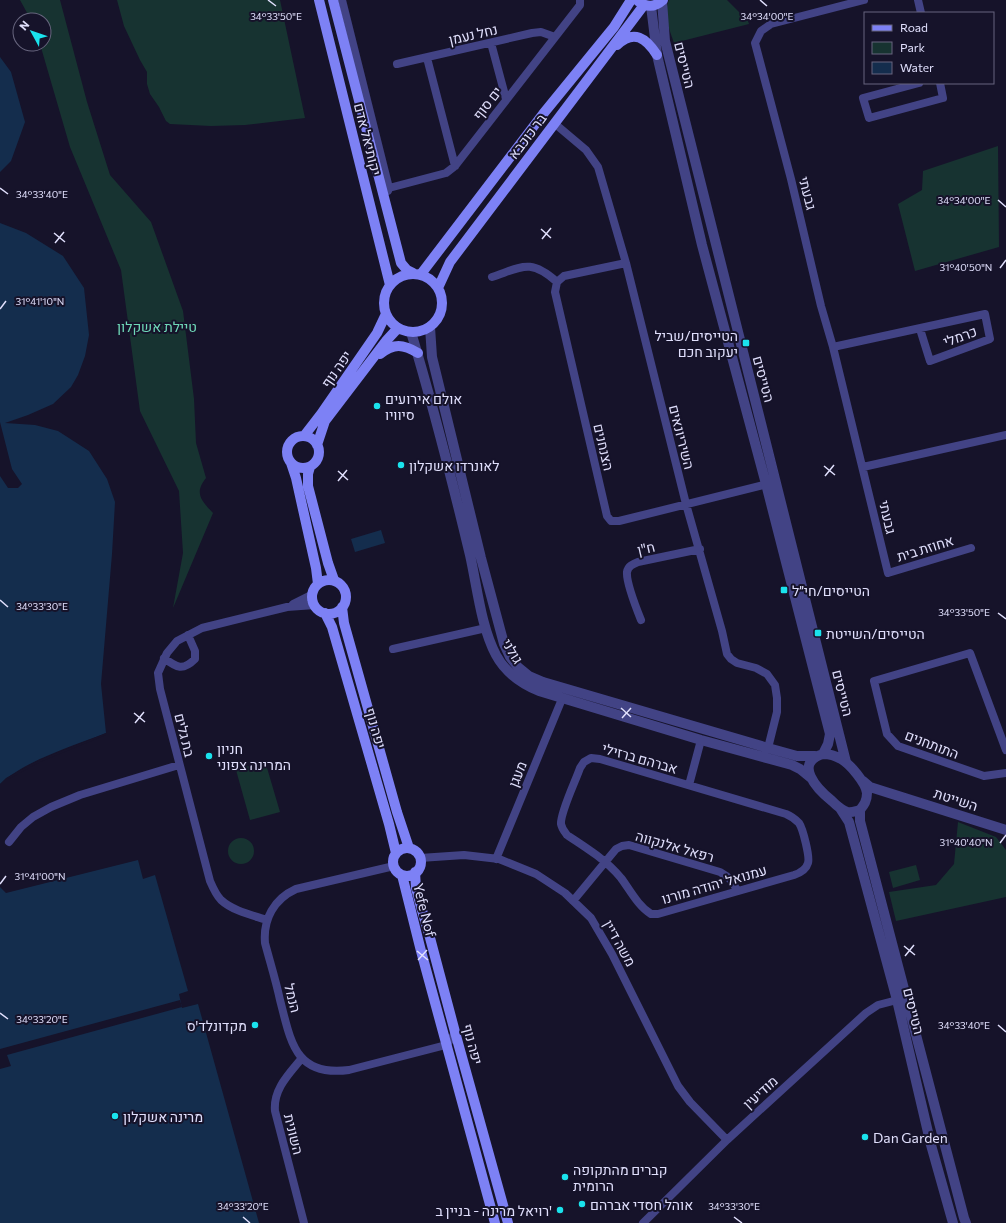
<svg xmlns="http://www.w3.org/2000/svg" width="1006" height="1223" viewBox="0 0 1006 1223" font-family="Commissioner,Heebo,sans-serif">
<style>
.green{fill:#173331}
.water{fill:#142d4d}
.pier{fill:#16132a}
.lines{fill:none;stroke-linecap:round;stroke-linejoin:round}
.minor{stroke:#424385;stroke-width:8}
.tertiary{stroke:#424385;stroke-width:10}
.secondary{stroke:#7d81f5;stroke-width:10}
.ticks{fill:none;stroke:#e0dffc;stroke-width:1.5}
.poi-dot{fill:#1ae3ed;stroke:#16132a;stroke-width:1.5}
.labels{text-anchor:middle;dominant-baseline:central;stroke-width:4;stroke-linejoin:round;paint-order:stroke}
.street-label{font-size:14px;fill:#e0dffc;stroke:#16132a}
.park-label{font-size:14px;fill:#6fd8b8;stroke:#16132a}
.poi-label{font-size:14px;fill:#e0dffc;stroke:#16132a;text-anchor:start}
.ticks-label{font-size:10px;text-anchor:middle;fill:#e0dffc;stroke:#16132a;stroke-width:4;stroke-linejoin:round;paint-order:stroke}
</style>
<rect width="100%" height="100%" fill="#16132a"/>
<path class="green" d="M20,0H60L87,102L110,175L151,222L183,311L194,399L196,443L206,478C194,493 201,500 213,513L173,608L183,553L179,491L140,411L121,270L70,147L40,44H44V20H31Z
M117,0H280L305,118L245,125L211,126L170,124L166,121L159,107L150,94L147,84V72L140,60L124,26Z
M669,0H727L748,21L749,24L674,43C669,28 663,15 669,0Z
M998,146L999,247L915,271L898,204L922,190L923,171Z
M265,761L280,812L250,820L236,770Z
M958,822L996,837L1006,850V897L896,921L889,892L936,885L954,864Z
M228 851a13 13 0 1 1 26 0a13 13 0 1 1-26 0Z
M916,865L920,880L893,888L889,872Z"/>
<path class="water" d="M0,57L11,72L25,122L11,161L0,172Z
M0,223L26,233L63,256L84,288L89,335L85,356L78,375L71,387L53,404L28,415L5,423L35,425L58,431L89,451L107,479L115,502L112,554L101,684L106,733C75,745 24,761 0,784Z
M381,530L385,543L355,552L351,539Z
M138,860L143,879L155,875L188,991L179,994L182,1008L198,1004L259,1223H0V887L6,893Z"/>
<path class="pier" d="M0,422L12,469L22,484L18,488H8L0,476Z
M106,733V735L40,762L7,780L0,786V784L6,778L39,760Z
M180,1000L182,1007L7,1055L11,1066L0,1069V1049Z"/>
<g class="lines">
<path class="minor" d="M342,0L389,188L388,191
M864,0L771,24L761,31L755,43L791,179L821,306L833,347L888,573L971,548
M918,0L921,13
M491,43L506,99
M427,58L455,166
M397,64L532,33L541,32L555,37
M919,83L863,98L869,118L943,98L940,83
M554,123L586,150L598,167L626,263L686,504L722,631L727,654L731,659L737,663L756,668L767,674L775,685L777,698V712L768,748
M389,188L446,173L455,166L580,5V0
M626,263L564,276L557,282L555,292L607,516L611,521H619L772,483
M492,277C522,267 530,258 557,282
M833,347L985,314L990,339L930,361L920,329
M863,467L1006,435
M293,604L313,594
M641,620C637,610 626,582 627,572C628,566 633,564 638,562L700,549
M393,649L486,628
M164,658C177,668 183,671 195,659V651L188,635
M1006,750L970,653L874,681L887,734L898,746L984,776L1006,773
M591,758L600,759L786,814C791,816 795,819 799,823C803,829 810,857 808,863C806,870 800,873 794,875L658,914H651C638,906 630,890 621,878C606,860 587,848 567,835C564,831 562,829 561,824C560,813 576,780 580,768L584,762Z
M689,785L701,740
M9,842L21,827L33,817L51,807L80,795L179,765
M420,858L464,855L499,859L536,874L565,893L591,918L612,954L678,1086L690,1102L727,1140
M496,859L562,699
M394,866L296,889C274,899 263,919 265,943C270,962 276,981 280,1000C291,1042 295,1077 349,1070L446,1045L452,1038L455,1032
M573,901L616,849L622,846L629,845L720,872C729,877 733,881 737,891
M267,920C252,915 233,911 221,900C216,895 213,888 210,881L160,689L158,673L167,653L177,641L202,628L287,607L315,605
M302,1058C289,1074 273,1089 275,1111L304,1223
M643,1223L727,1140L866,1013L878,1005L901,999"/>
<path class="tertiary" d="M662,1L665,41L846,762
M651,6L657,55L702,245L766,484L830,734L828,744L823,754
M430,327L432,357L481,558L504,644L510,657L518,667L529,676L543,682L768,748L797,756H815
M411,332C433,406 452,480 470,555C477,586 481,627 496,655C505,672 520,683 539,691L701,740L792,765L800,769L811,778
M823,754C829,754 836,756 841,759C850,764 866,783 867,793C867,801 864,805 860,810C856,811 851,813 847,812C842,810 836,805 832,801C817,789 793,763 823,754Z
M863,781L870,787L1006,830
M840,808L849,822L897,1000L931,1145L953,1223
M860,810V821L964,1218L966,1223"/>
<path class="secondary" d="M319,0L390,285
M333,0L401,263L407,270L413,273
M638,1C647,8 655,7 663,0
M617,45C634,29 646,38 657,55
M384 303a29 29 0 1 1 58 0a29 29 0 1 1-58 0Z
M421,274L543,114L614,27L631,0
M438,288L450,262L644,5
M380,354C394,343 403,344 418,353
M304,436L321,414L377,333L386,314
M287 452a16 16 0 1 1 32 0a16 16 0 1 1-32 0Z
M317,445L325,421L386,341L398,328
M291,463L296,478L316,568L318,584
M310,467L308,474V486L328,563L334,580
M312 597a17 17 0 1 1 34 0a17 17 0 1 1-34 0Z
M342,607L344,623L397,812L409,848
M325,613L332,627L389,824L396,853
M393 862a14 14 0 1 1 28 0a14 14 0 1 1-28 0Z
M415,872L416,888L421,907L429,934L455,1032L508,1223
M402,875L421,951L495,1223"/>
</g>
<path class="ticks" d="M268,0L276,6M760,0L767,6M0,188L8,194M998,200L1006,207M541,229L551,238M54,233L65,242M542,239L551,228M55,243L64,232M1000,268L1006,260M0,309L6,301M824,466L835,475M338,471L348,480M825,476L834,465M338,481L347,470M0,600L8,607M998,613L1006,619M621,708L631,717M134,713L145,722M622,718L631,708M135,723L144,712M1000,843L1006,835M0,884L6,876M904,946L915,955M417,951L428,960M905,956L914,945M418,960L427,950M0,1013L8,1019M998,1025L1006,1032M243,1217L250,1223M734,1217L742,1223"/>
<g class="poi-dot">
<rect x="742" y="339" width="8" height="8" rx="2"/>
<circle cx="377" cy="406" r="4"/>
<circle cx="401" cy="465" r="4"/>
<rect x="780" y="586" width="8" height="8" rx="2"/>
<rect x="814" y="629" width="8" height="8" rx="2"/>
<circle cx="209" cy="756" r="4"/>
<circle cx="255" cy="1025" r="4"/>
<circle cx="115" cy="1116" r="4"/>
<circle cx="865" cy="1137" r="4"/>
<circle cx="565" cy="1177" r="4"/>
<circle cx="582" cy="1204" r="4"/>
<circle cx="560" cy="1210" r="4"/>
</g>
<g class="labels">
<g class="street-label">
<text transform="translate(473 34) rotate(-13)">נחל נעמן</text>
<text transform="translate(685 65) rotate(76)">הטייסים</text>
<text transform="translate(487 103) rotate(-52)">ים סוף</text>
<text transform="translate(527 136) rotate(-53)">בר כוכבא</text>
<text transform="translate(368 139) rotate(76)">יקותיאל אדם</text>
<text transform="translate(808 193) rotate(76)">גבעתי</text>
<text transform="translate(960 336) rotate(-20)">כרמלי</text>
<text transform="translate(336 369) rotate(-55)">יפה נוף</text>
<text transform="translate(764 379) rotate(75)">הטייסים</text>
<text transform="translate(682 437) rotate(76)">השיריונאים</text>
<text transform="translate(604 447) rotate(77)">הצנחנים</text>
<text transform="translate(888 517) rotate(77)">גבעתי</text>
<text transform="translate(646 548) rotate(-13)">ח"ן</text>
<text transform="translate(925 548) rotate(-17)">אחוזת בית</text>
<text transform="translate(513 651) rotate(59)">גולני</text>
<text transform="translate(843 693) rotate(76)">הטייסים</text>
<text transform="translate(376 728) rotate(74)">יפה נוף</text>
<text transform="translate(185 735) rotate(76)">בת גלים</text>
<text transform="translate(932 744) rotate(21)">התותחנים</text>
<text transform="translate(640 758) rotate(16)">אברהם ברזילי</text>
<text transform="translate(517 774) rotate(-68)">מעגן</text>
<text transform="translate(956 799) rotate(18)">השייטת</text>
<text transform="translate(675 846) rotate(16)">רפאל אלנקווה</text>
<text transform="translate(714 884) rotate(-16)">עמנואל יהודה מורנו</text>
<text transform="translate(425 910) rotate(76)">Yefe Nof</text>
<text transform="translate(620 943) rotate(61)">משה דיין</text>
<text transform="translate(293 998) rotate(76)">הנמל</text>
<text transform="translate(914 1011) rotate(76)">הטייסים</text>
<text transform="translate(473 1044) rotate(75)">יפה נוף</text>
<text transform="translate(760 1092) rotate(-42)">מודיעין</text>
<text transform="translate(294 1134) rotate(76)">השונית</text>
</g>
<g class="park-label">
<text x="157" y="326">טיילת אשקלון</text>
</g>
<g class="poi-label">
<text x="738" y="335" text-anchor="end">הטייסים/שביל<tspan x="738" dy="16">יעקוב חכם</tspan></text>
<text x="385" y="398">אולם אירועים<tspan x="385" dy="16">סיוויו</tspan></text>
<text x="409" y="465">לאונרדו אשקלון</text>
<text x="792" y="590">הטייסים/חי״ל</text>
<text x="826" y="633">הטייסים/השייטת</text>
<text x="217" y="748">חניון<tspan x="217" dy="16">המרינה צפוני</tspan></text>
<text x="247" y="1025" text-anchor="end">מקדונלד'ס</text>
<text x="123" y="1116">מרינה אשקלון</text>
<text x="873" y="1137">Dan Garden</text>
<text x="573" y="1169">קברים מהתקופה<tspan x="573" dy="16">הרומית</tspan></text>
<text x="590" y="1204">אוהל חסדי אברהם</text>
<text x="552" y="1210" text-anchor="end">רויאל מרינה - בניין ב'</text>
</g>
</g>
<g class="ticks-label">
<text x="276" y="20">34°33'50"E</text>
<text x="767" y="20">34°34'00"E</text>
<text x="42" y="198">34°33'40"E</text>
<text x="964" y="204">34°34'00"E</text>
<text x="966" y="271">31°40'50"N</text>
<text x="40" y="305">31°41'10"N</text>
<text x="42" y="610">34°33'30"E</text>
<text x="964" y="616">34°33'50"E</text>
<text x="966" y="846">31°40'40"N</text>
<text x="40" y="880">31°41'00"N</text>
<text x="42" y="1023">34°33'20"E</text>
<text x="964" y="1029">34°33'40"E</text>
<text x="243" y="1210">34°33'20"E</text>
<text x="734" y="1210">34°33'30"E</text>
</g>
<rect x="864" y="12" width="130" height="72" fill="#16132a" stroke="#67657e"/>
<rect x="872" y="25" width="20" height="6" fill="#7d81f5" stroke="#67657e"/>
<text x="900" y="32" font-size="12" fill="#e0dffc">Road</text>
<rect x="872" y="42" width="20" height="12" fill="#173331" stroke="#67657e"/>
<text x="900" y="52" font-size="12" fill="#e0dffc">Park</text>
<rect x="872" y="62" width="20" height="12" fill="#142d4d" stroke="#67657e"/>
<text x="900" y="72" font-size="12" fill="#e0dffc">Water</text>
<g transform="translate(32 32) rotate(310)"><circle r="19" fill="#16132a" stroke="#67657e"/>
<path d="M0-3L7 15L0 10L-7 15Z" fill="#1ae3ed"/>
<text y="-6" font-size="11" font-weight="bold" text-anchor="middle" fill="#e0dffc">N</text>
</g>
</svg>
